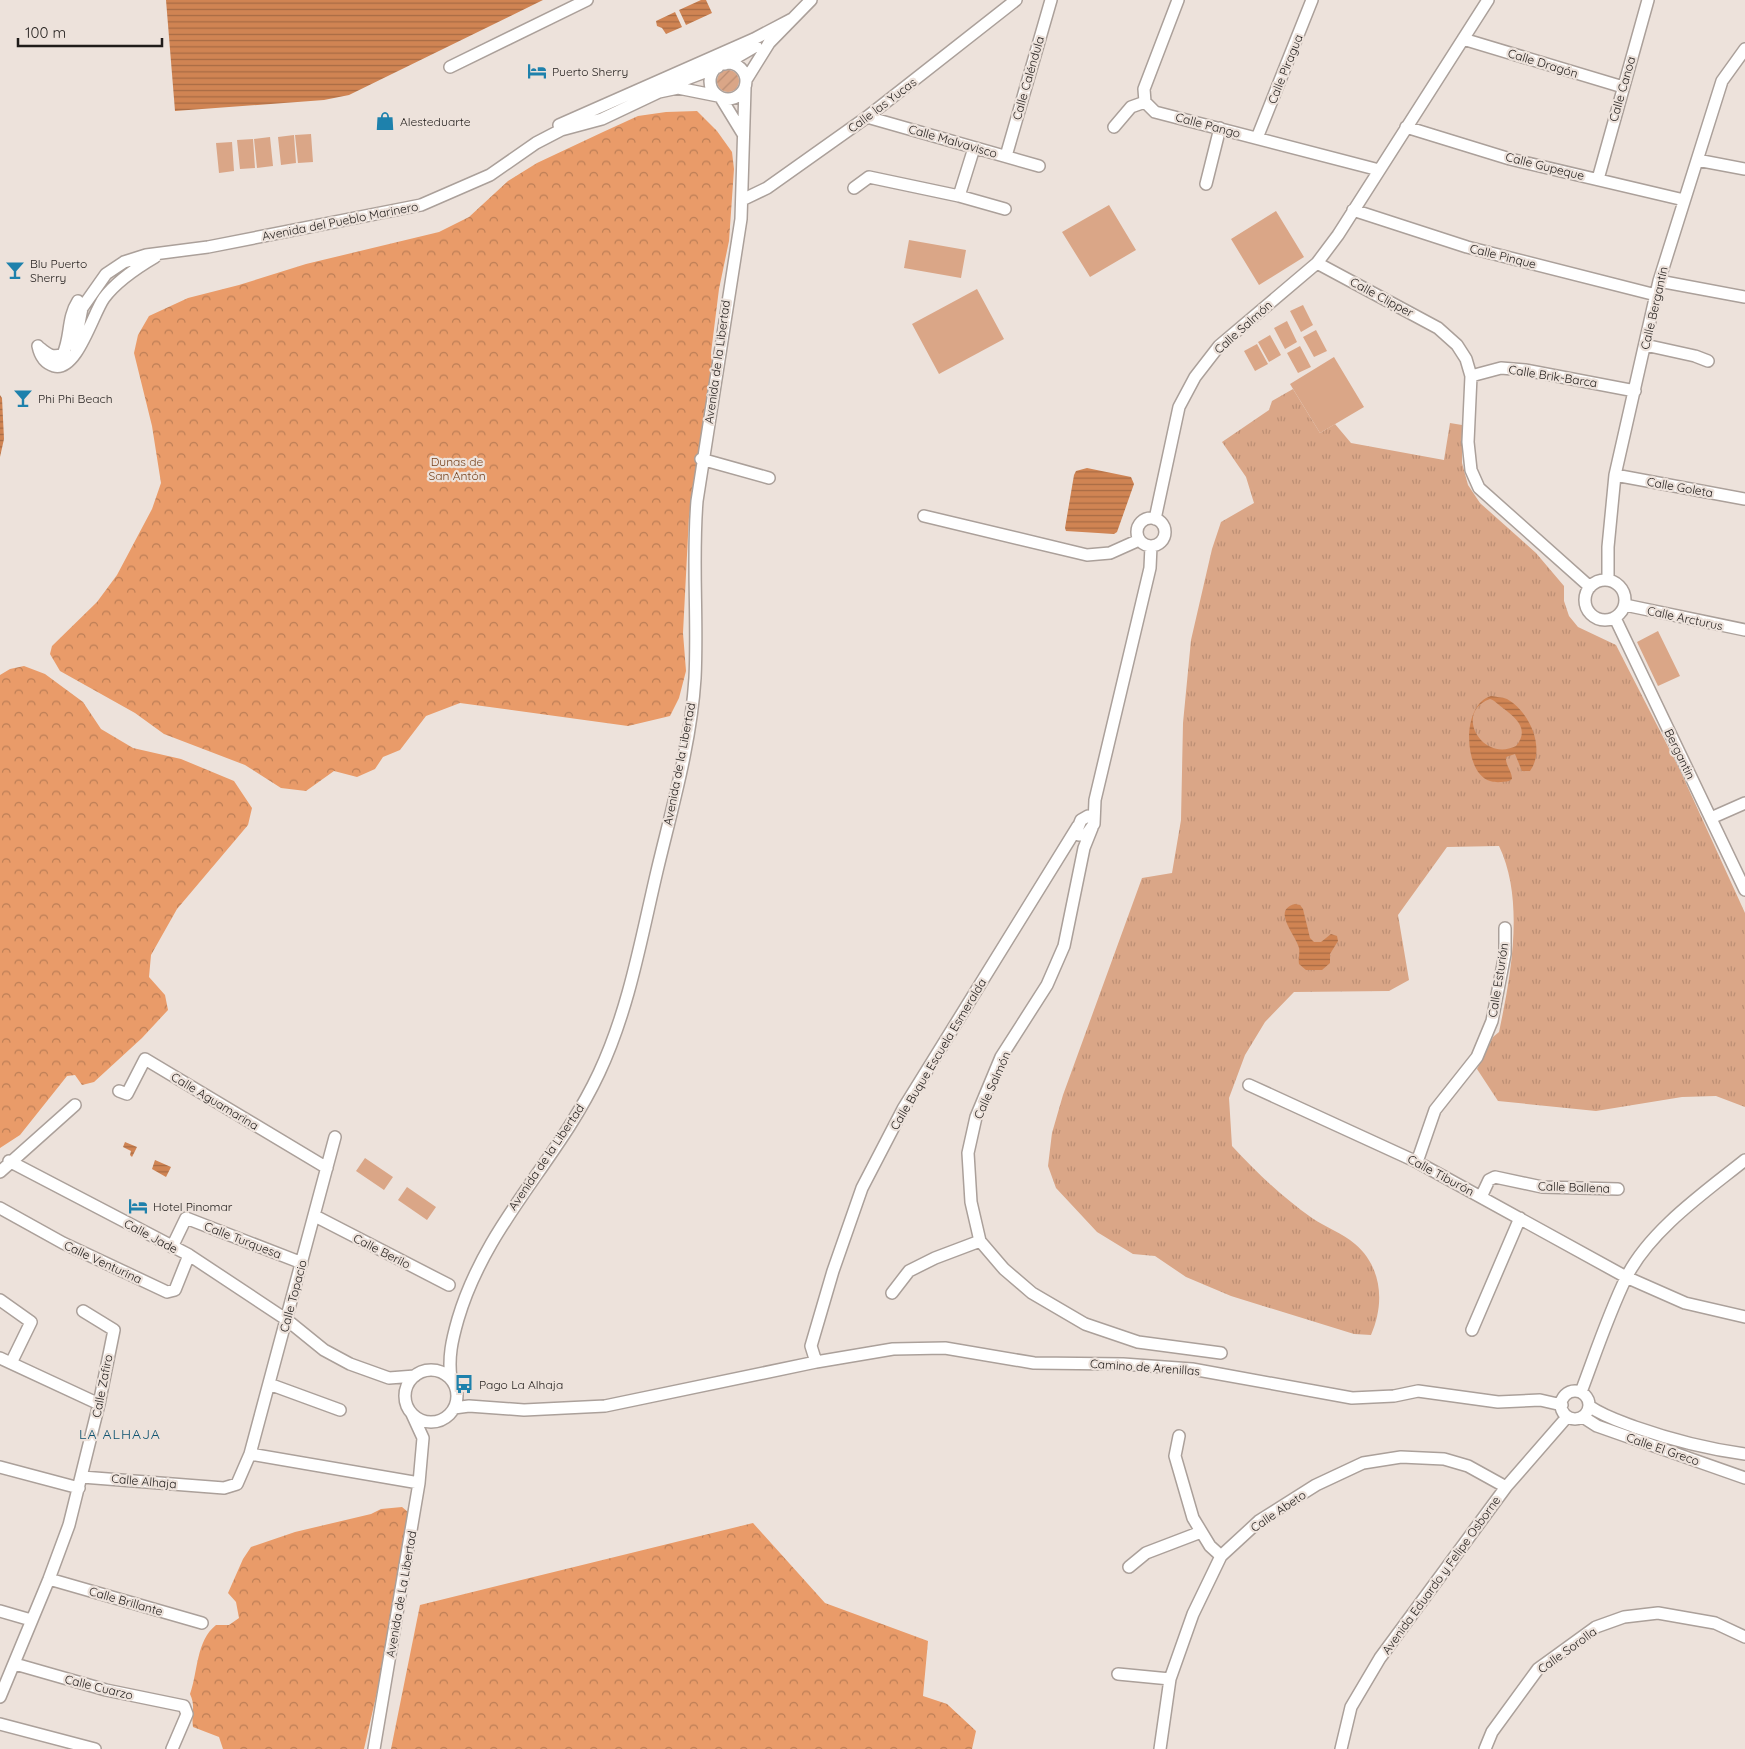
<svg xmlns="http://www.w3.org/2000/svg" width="1745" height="1749" viewBox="0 0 1745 1749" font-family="Quicksand,sans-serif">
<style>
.grass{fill:url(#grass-tufts)}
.forest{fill:url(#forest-crowns)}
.garden{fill:url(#garden-furrows)}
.pitch{fill:#daa687}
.water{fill:url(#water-rules);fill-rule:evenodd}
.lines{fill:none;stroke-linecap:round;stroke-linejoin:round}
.minor-casing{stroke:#aba09a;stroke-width:14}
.minor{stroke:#fff;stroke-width:11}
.labels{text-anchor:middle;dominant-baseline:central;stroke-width:4.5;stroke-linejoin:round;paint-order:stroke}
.street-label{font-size:12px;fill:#201c1a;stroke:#ede2db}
.poi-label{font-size:12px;fill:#201c1a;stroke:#ede2db;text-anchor:start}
.park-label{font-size:12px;fill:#76431f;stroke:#ede2db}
.neighbourhood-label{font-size:14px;letter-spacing:1px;fill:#0e5370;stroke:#ede2db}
</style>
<defs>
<pattern id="grass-tufts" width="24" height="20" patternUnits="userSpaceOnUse" patternTransform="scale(1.25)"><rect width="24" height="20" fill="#daa687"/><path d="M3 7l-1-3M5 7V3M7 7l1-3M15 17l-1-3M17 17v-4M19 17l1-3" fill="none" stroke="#bb8e74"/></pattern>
<pattern id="forest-crowns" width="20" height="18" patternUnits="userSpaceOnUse" patternTransform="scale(1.25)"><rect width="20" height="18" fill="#e99b69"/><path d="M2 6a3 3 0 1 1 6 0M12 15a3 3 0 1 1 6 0" fill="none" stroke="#bc7e56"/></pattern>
<pattern id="garden-furrows" width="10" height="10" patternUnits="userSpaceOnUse" patternTransform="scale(1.25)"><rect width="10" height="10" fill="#daa687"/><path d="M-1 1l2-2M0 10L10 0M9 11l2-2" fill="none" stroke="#bb8e74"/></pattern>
<pattern id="water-rules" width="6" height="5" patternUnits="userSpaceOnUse" patternTransform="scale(1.25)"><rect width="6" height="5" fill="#d08453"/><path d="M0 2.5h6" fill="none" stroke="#a86b44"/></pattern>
</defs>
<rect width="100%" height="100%" fill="#ede2db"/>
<path class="grass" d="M1293,389L1320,433L1335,424L1351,443L1444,460L1450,423L1462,425V463L1468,485L1480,503L1536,553L1564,586V601L1569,616L1578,627L1616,645L1679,768L1745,913V1107L1716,1096L1682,1097L1596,1111L1498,1101L1477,1069L1493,1037L1499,1032C1511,975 1525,900 1499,846L1447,847L1398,915L1409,980L1389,991L1294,992L1265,1022L1245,1055L1229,1098L1232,1146C1256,1172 1282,1197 1312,1218C1325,1227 1342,1233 1355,1244C1382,1267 1385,1303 1371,1335L1354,1334L1231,1296L1186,1277L1155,1256L1133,1254L1097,1232L1056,1188L1048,1166L1052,1133L1063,1095L1142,878L1172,873L1181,820L1183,723L1191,640L1212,549L1221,522L1254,503L1246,477L1222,442L1269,410L1272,401Z"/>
<path class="forest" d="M697,111L717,131L732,152L734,169L729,241L719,289L711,353L713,373L689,516L683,633L686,671L679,698L670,716L628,726L460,703L426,716L400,750L383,757L375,769L357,777L334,771L306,791L281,788L245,765L164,734L135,713L60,671L50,654L52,646L97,602L117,575L152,509L161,483L152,426L134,353L138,335L149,316L188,298L239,285L306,264L439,232L469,217L508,181L537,163L603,132L638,116L666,112Z
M24,666L45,674L83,702L101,729L133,748L181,759L234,781L252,808L248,825L177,909L151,955L149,977L165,995L168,1010L142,1038L94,1082L82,1085L75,1075L67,1076L20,1135L0,1148V675L10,669Z
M402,1507L408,1512C401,1592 382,1671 364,1749H223L219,1737L193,1727C191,1713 196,1707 190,1694C198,1671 196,1641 216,1625H229L239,1618L236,1602L228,1593L243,1559L251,1547L295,1532L371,1514L381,1509Z
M753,1523L825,1603L928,1641L923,1696L947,1704L976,1731L972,1749H391L420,1605Z"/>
<path class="garden" d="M717 81a11 11 0 1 1 22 0a11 11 0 1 1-22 0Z"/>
<path class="pitch" d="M311,134L313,162L298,163L295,135Z
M294,135L296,163L281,165L278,137Z
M270,137L273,166L257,168L254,139Z
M253,139L255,168L240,169L237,140Z
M232,142L234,171L219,173L216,143Z
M1109,205L1136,250L1090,277L1062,232Z
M1276,211L1304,257L1259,285L1231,239Z
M909,240L966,250L961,278L904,268Z
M977,289L1004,339L939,374L912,324Z
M1303,305L1313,325L1301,332L1290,311Z
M1287,321L1297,342L1285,349L1274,328Z
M1316,330L1327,351L1314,357L1303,337Z
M1270,335L1281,355L1269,362L1258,342Z
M1257,344L1268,364L1255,371L1244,351Z
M1300,346L1311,367L1298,373L1287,353Z
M1334,357L1364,407L1320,433L1290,384Z
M1658,631L1680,676L1658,686L1637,642Z
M365,1158L393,1177L384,1190L356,1171Z
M407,1187L436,1207L427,1220L398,1200Z"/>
<path class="water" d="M166,0H543L349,95L324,100L175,111Z
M701,0H706L712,13L686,25L679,10Z
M675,12L682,27L666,34L662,28L657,26L656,21Z
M0,395L2,398L4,439L0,457Z
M1087,468L1131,477L1134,484L1117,532L1114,534L1066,531L1065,528L1074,475L1076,471Z
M1491,696C1496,697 1502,697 1507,699C1530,712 1546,749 1530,771H1522L1515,754L1506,757C1505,765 1512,771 1512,779L1509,781C1503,782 1496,783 1490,781C1464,774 1460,705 1491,696ZM1490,699C1496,701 1498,705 1503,708C1516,718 1530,729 1516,746C1482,763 1453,712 1490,699Z
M1295,904L1300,905L1303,909L1310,938L1314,942H1321L1331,934L1337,936L1338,941L1330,954V963L1322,970H1306L1299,964C1298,959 1300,954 1299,948C1296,935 1271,910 1295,904Z
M125,1142L137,1147L132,1157L130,1155L131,1151L123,1147Z
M155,1160L171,1167L166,1177L152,1169Z"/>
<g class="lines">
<g class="minor-casing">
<path id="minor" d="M1178,0L1144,89L1145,102L1155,112L1379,170
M1463,39L1623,87
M710 81a18 18 0 1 1 36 0a18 18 0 1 1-36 0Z
M725,64L756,46
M450,67L587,0
M746,80L769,43L811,0
M665,84L681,81L718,67
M721,98L743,134
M867,117L1039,166
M559,125L754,39L792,19
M1114,127L1131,107L1145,102
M1406,127L1510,159L1684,200
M1257,138L1312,0
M1006,156L1051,0
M1697,160L1745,169
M1598,179L1648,0
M1206,184L1220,128
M854,188L869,177L959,196L1005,209
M959,196L974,148
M742,200L767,188L867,117L1016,0
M1353,210L1467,247L1656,295
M1317,263L1438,328L1457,345L1466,359L1471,376L1468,442L1471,470L1479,488L1590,587
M1659,281L1745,297
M1645,345L1695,356L1708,361
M38,346C40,356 44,363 54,366C77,372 93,313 104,298C116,282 138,267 155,257
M40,348C48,355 53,358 63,354C71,337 67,318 78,301
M76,351L77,334L82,308L106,274L124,262L146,255L208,247L421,205L490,175L536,143L561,130L602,119L659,92L678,88L718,96
M1471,376L1501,368L1525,370L1635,391
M701,459L769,478
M1615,475L1745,499
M924,516L1087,555L1110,553L1139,540
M1137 532a14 14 0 1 1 28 0a14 14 0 1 1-28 0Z
M1155,519L1179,407L1195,377L1219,346L1317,263L1338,235L1488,0
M1585 600a20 20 0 1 1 40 0a20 20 0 1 1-40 0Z
M1608,580V547L1615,475L1659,281L1722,81L1745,49
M1625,605L1745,630
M1615,618L1745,890
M1711,818L1745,803
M1094,819L1088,816L1081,820L1077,830L1079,835H1086L1094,824L1095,800L1150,568L1151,546
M1092,828L1084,848L1064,946L1047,985L1001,1057L976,1117L968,1153L971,1202L980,1241L1004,1269L1032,1293L1085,1324L1138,1342L1221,1353
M1249,1085L1417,1162L1626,1277L1685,1303L1745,1317
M119,1091L127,1094L145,1059L327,1168
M9,1161L189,1255L287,1320L324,1350L350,1364L389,1378L415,1376
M1417,1162L1435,1110L1477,1057L1492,1021L1505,954V928
M0,1172L75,1105
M1481,1197L1489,1180L1495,1177L1542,1187L1618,1189
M0,1208L63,1243L167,1292L175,1290L189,1255
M315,1216L449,1285
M172,1247L186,1218L302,1263
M892,1293L909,1271L935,1258L980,1241
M0,1300L31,1322L11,1363
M1472,1330L1520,1218
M0,1358L99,1404
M816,1362L811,1346L833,1271L862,1188L903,1109L1078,826
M405 1396a26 26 0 1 1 52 0a26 26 0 1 1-52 0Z
M451,1379C448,1357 452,1340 458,1319C486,1224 558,1161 599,1073C629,1009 641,939 657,871C672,808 691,743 695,678C698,619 692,560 697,501L741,219L745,88
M269,1384L340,1410
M1561 1405a14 14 0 1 1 28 0a14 14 0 1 1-28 0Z
M1581,1392C1595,1355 1608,1315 1626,1278C1649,1231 1705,1192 1745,1160
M1589,1406C1603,1416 1619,1421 1635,1427C1672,1440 1707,1449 1745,1454
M454,1408L469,1406L524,1410L605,1406L816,1362L893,1349L945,1348L1034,1363L1123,1364L1192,1369L1352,1398L1394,1396L1418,1391L1498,1402L1540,1400L1562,1405
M1583,1417L1597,1426L1745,1478
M1179,1436L1175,1456L1193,1518L1210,1546L1221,1556
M250,1454L419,1483
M0,1467L79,1488
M82,1477L224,1488L237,1484L250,1454L335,1137
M1129,1567L1146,1553L1201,1532
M49,1579L202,1623
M0,1611L31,1620
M15,1664L106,1690L184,1706L187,1714L172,1749
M1118,1674L1170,1679
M0,1697L49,1579L69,1525L99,1404L114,1330L83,1311
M0,1724L95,1749
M374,1749L419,1483L423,1438L412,1414
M1160,1749L1170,1679L1193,1614L1221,1556L1259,1521L1316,1485L1363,1463L1401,1457L1444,1459L1468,1466L1506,1487
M1341,1749L1351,1707L1380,1658L1506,1487L1567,1417
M1485,1749L1492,1732L1538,1669L1596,1627L1624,1617L1658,1613L1715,1623L1745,1637"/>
</g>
<use href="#minor" class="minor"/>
</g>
<defs>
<g id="hotel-bare" transform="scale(1.5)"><path d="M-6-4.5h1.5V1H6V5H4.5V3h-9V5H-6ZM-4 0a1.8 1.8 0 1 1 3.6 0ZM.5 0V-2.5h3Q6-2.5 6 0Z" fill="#1e81ac" stroke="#ede2db" stroke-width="2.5" paint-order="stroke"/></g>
<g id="shop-bare" transform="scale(1.5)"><path d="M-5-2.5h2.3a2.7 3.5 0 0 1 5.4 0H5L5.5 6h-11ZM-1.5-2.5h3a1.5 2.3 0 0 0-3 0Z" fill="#1e81ac" stroke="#ede2db" stroke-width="2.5" paint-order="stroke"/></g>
<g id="bar-bare" transform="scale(1.5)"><path d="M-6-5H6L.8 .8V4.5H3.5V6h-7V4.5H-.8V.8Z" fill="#1e81ac" stroke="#ede2db" stroke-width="2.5" paint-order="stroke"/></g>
<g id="bus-bare" transform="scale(1.5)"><path d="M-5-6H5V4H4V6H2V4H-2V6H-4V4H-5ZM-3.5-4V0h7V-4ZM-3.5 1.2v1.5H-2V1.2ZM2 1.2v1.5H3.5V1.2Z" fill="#1e81ac" stroke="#ede2db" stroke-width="2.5" paint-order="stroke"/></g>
</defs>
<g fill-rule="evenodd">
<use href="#hotel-bare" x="537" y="71"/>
<use href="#shop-bare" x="385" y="121"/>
<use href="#bar-bare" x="15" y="270"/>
<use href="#bar-bare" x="23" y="398"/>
<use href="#hotel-bare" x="138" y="1206"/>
<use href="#bus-bare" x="464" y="1384"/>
</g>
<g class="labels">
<g class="street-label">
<text transform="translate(1543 63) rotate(17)">Calle Dragón</text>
<text transform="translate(1285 69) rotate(-68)">Calle Piragua</text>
<text transform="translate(1028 78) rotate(-74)">Calle Caléndula</text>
<text transform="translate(1622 89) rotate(-74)">Calle Canoa</text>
<text transform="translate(882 105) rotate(-37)">Calle las Yucas</text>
<text transform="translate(1208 125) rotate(15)">Calle Pango</text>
<text transform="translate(953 141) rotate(16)">Calle Malvavisco</text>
<text transform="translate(1545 166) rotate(14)">Calle Gupeque</text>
<text transform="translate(340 221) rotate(-11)">Avenida del Pueblo Marinero</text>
<text transform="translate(1503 256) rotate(14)">Calle Pinque</text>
<text transform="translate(1382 297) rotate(28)">Calle Clipper</text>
<text transform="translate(1654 308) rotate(-77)">Calle Bergantín</text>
<text transform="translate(1243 327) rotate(-42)">Calle Salmón</text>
<text transform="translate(717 362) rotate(-82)">Avenida de la Libertad</text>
<text transform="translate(1553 376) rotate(9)">Calle Brik-Barca</text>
<text transform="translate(1680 487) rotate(10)">Calle Goleta</text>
<text transform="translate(1685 618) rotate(12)">Calle Arcturus</text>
<text transform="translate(1680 754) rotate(64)">Bergantin</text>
<text transform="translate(679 764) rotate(-79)">Avenida de la Libertad</text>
<text transform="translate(1498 980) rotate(-81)">Calle Esturión</text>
<text transform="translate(938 1054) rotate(-59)">Calle Buque Escuela Esmeralda</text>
<text transform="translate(992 1085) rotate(-66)">Calle Salmón</text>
<text transform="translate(215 1101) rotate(31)">Calle Aguamarina</text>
<text transform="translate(546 1157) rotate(-56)">Avenida de la Libertad</text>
<text transform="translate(1441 1175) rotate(28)">Calle Tiburón</text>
<text transform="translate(1574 1187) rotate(2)">Calle Ballena</text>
<text transform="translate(151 1236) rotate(28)">Calle Jade</text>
<text transform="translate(243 1240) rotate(21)">Calle Turquesa</text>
<text transform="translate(382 1251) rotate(27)">Calle Berilo</text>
<text transform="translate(103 1262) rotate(25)">Calle Venturina</text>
<text transform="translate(293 1296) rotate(-75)">Calle Topacio</text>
<text transform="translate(1145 1367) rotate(4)">Camino de Arenillas</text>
<text transform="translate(102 1386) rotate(-79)">Calle Zafiro</text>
<text transform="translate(1663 1449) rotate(19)">Calle El Greco</text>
<text transform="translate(144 1481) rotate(5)">Calle Alhaja</text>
<text transform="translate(1278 1511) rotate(-34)">Calle Abeto</text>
<text transform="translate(1441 1575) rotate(-54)">Avenida Eduardo y Felipe Osborne</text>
<text transform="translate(401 1594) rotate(-80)">Avenida de La Libertad</text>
<text transform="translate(126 1601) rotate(16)">Calle Brillante</text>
<text transform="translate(1567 1650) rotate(-36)">Calle Sorolla</text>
<text transform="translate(99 1687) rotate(14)">Calle Cuarzo</text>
</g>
<g class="poi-label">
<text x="552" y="71">Puerto Sherry</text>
<text x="400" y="121">Alesteduarte</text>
<text x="30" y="263">Blu Puerto<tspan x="30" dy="14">Sherry</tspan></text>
<text x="38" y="398">Phi Phi Beach</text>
<text x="153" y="1206">Hotel Pinomar</text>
<text x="479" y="1384">Pago La Alhaja</text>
</g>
<g class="park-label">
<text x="457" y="461">Dunas de<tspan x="457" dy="14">San Antón</tspan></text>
</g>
<g class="neighbourhood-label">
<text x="120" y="1434">LA ALHAJA</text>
</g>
</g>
<path d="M18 38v8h144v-8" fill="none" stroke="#201c1a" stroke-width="2.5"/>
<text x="25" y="38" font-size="15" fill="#201c1a" stroke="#ede2db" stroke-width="4" paint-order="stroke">100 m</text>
</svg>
